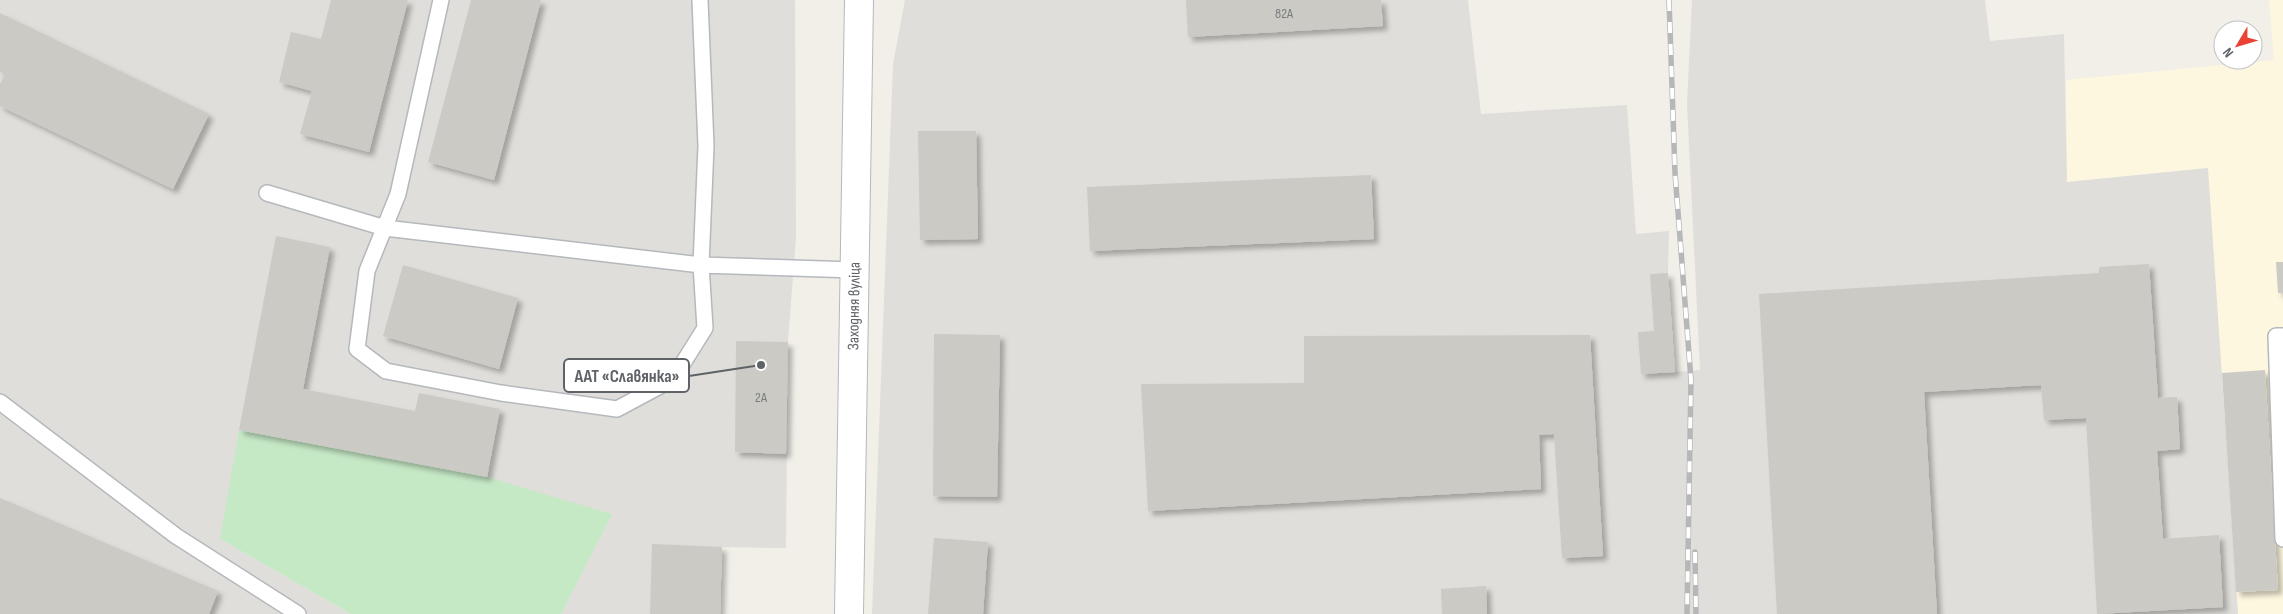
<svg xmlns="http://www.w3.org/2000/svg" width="2283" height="614" viewBox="0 0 2283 614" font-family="'Sofia Sans Condensed',sans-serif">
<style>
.commercial{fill:#fef7e0}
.industrial{fill:#e0deda}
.green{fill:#c5e8c5}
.building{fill:#cccac5;filter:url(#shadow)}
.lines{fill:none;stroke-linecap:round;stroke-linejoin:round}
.lane-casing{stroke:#b5b8bc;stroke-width:18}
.street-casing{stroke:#b5b8bc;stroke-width:30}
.lane{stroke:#fff;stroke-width:15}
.street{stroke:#fff;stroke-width:28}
.rail-casing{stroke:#b6b7b8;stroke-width:5.5}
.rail{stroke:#fff;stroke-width:4;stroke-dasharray:11;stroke-linecap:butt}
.labels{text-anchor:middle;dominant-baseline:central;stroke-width:4.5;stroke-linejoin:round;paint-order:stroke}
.number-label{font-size:14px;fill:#7a7d7f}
.street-label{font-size:16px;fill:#5f6368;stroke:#fff}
.leader{fill:none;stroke:#5f6368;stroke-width:2}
.callout-dot{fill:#5f6368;stroke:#fff;stroke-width:2}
.callout{fill:#fff;stroke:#5f6368;stroke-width:2}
.callout-label{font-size:18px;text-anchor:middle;font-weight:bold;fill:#5f6368}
</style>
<defs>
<filter id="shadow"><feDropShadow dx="4.5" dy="4.5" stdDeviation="2.5" flood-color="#0004"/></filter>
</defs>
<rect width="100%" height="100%" fill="#f1efe8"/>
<path class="commercial" d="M2269,0H2283V614H2238L2207,168L2067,182L2066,80L2274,60Z"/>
<path class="industrial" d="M0,0H795L796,237L788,342L786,548L722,547L720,614H561L611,514L220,539L351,614H0Z
M905,0H1468L1481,114L1627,105L1636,234L1669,231L1668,273L1675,372L1700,370L1687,104L1692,0H1985L1990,41L2064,34L2067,182L2208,168L2238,614H872L893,64Z"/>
<path class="green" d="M239,430L487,477L612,514L561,614H351L220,539Z"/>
<path class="building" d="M331,0H408L369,152L300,134L312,91L279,82L291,32L321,39Z
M471,0H541L494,180L428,162Z
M1186,0H1381L1383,26L1188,37Z
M0,13L209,114L173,189L0,106V84L5,75L0,72Z
M918,131H976L978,239L920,240Z
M1371,175L1374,239L1090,251L1087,187Z
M276,236L330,247L303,389L415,411L419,393L500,409L487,477L239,430Z
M2276,262H2283V293H2278Z
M2149,264L2158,398L2177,397L2180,449L2157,451L2163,539L2219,535L2223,607L2097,614L2086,418L2044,420L2041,385L1924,392L1937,614H1777L1759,294L2099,273V267Z
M403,265L518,298L499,369L383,336Z
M1668,273L1675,372L1641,374L1638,332L1654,331L1650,274Z
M934,334L1000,335L997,497L933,496Z
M1590,335L1603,556L1562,558L1554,434L1539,435L1541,489L1148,511L1141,384L1304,383V336Z
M736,341L788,342L786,454L735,452Z
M2265,370L2278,590L2236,592L2222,373Z
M0,498L218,591L209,614H0Z
M934,538L988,542L983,614H928Z
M652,544L722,547L720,614H650Z
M1486,586L1487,614H1442L1441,589Z"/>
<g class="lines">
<g class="lane-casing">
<path id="lane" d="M441,0L398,194L367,271L357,349L386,371L501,393L617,409L673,379L705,328L701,265L706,146L700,0
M267,193L385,228L701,265L854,270
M2283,336H2276L2283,539
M0,402L176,536L298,614"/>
</g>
<g class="street-casing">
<g id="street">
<path id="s1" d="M849,614L859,0"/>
</g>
</g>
<use href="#lane" class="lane"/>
<use href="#street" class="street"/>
<g class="rail-casing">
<path id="rail" d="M1669,0L1675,173L1691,380L1687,614
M1695,552L1696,614"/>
</g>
<use href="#rail" class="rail"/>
</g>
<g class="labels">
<g class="number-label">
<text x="1284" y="13">82А</text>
<text x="761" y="397">2А</text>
</g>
<g class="street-label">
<text stroke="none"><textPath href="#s1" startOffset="308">Заходняя вуліца</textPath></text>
</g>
</g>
<path class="leader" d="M761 365L689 376"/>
<circle class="callout-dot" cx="761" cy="365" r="5"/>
<rect class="callout" x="564" y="359" width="125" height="33" rx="5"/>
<g class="callout-label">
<text x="627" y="382">ААТ «Славянка»</text>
</g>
<g transform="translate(2238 45) rotate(232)"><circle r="24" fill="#ffffff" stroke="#bfc1c3"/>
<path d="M0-4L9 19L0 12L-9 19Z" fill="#ea4335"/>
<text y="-8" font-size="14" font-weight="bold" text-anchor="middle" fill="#5f6368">N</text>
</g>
</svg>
